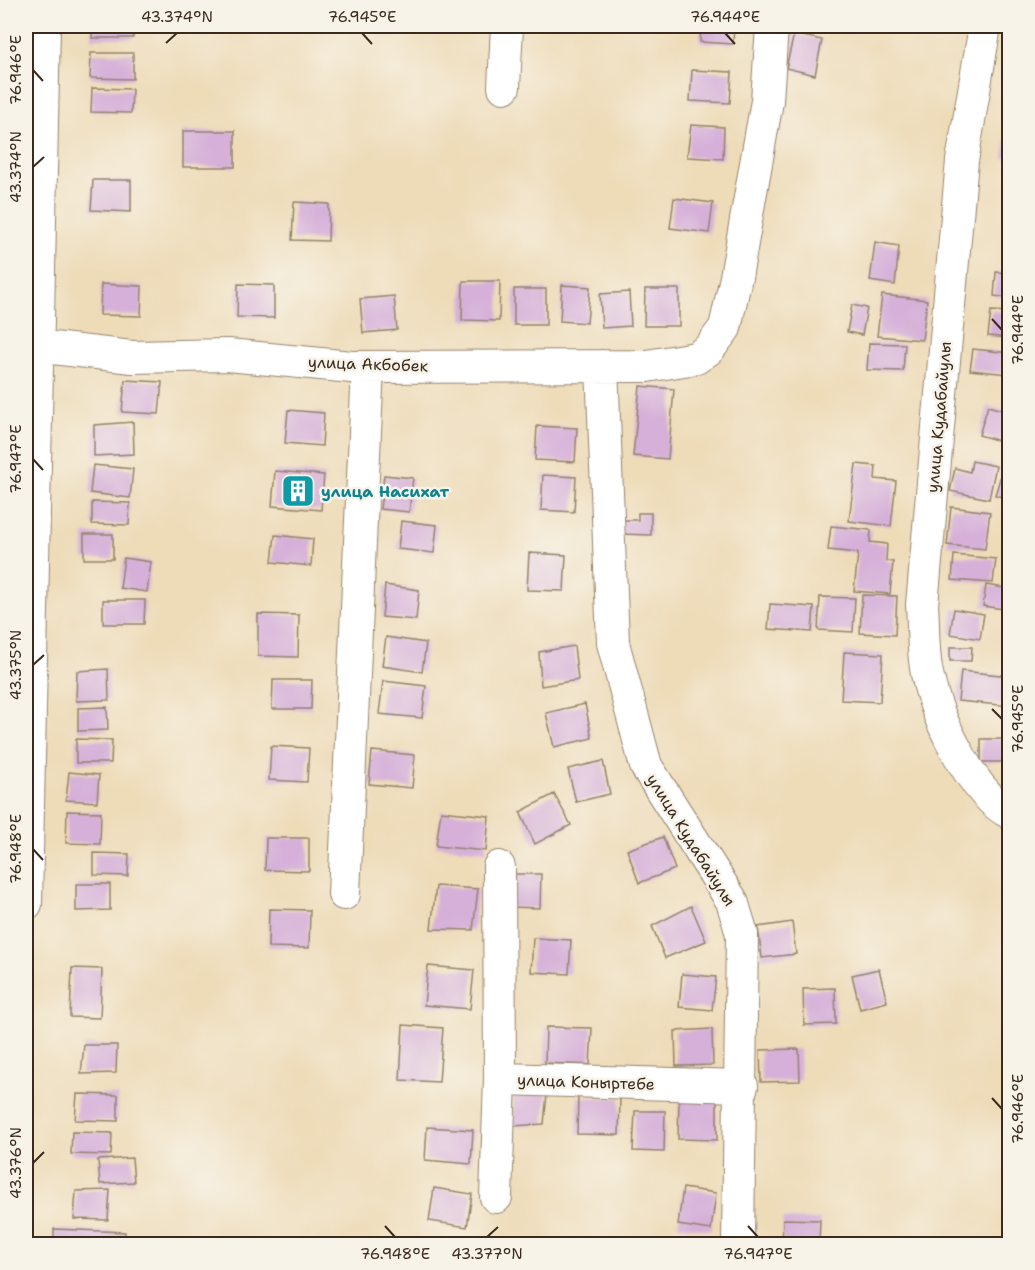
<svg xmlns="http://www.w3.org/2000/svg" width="1035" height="1270" viewBox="0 0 1035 1270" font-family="'Shantell Sans',sans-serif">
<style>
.building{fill:#d6b0d9}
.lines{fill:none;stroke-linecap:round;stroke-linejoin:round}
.minor-casing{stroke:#94836c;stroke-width:34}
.minor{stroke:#fff;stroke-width:32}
.ticks{fill:none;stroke:#3b2a1e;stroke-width:2}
.labels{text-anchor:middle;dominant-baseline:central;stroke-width:5;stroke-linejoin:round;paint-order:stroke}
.street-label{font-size:16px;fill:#3b2a1e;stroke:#f7f3e8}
.culture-label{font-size:16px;font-weight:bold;fill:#0d838f;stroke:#f7f3e8;text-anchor:start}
.neatline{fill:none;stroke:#3b2a1e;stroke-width:2}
.ticks-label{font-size:15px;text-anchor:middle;fill:#3b2a1e}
</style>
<rect width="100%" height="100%" fill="#f7f3e8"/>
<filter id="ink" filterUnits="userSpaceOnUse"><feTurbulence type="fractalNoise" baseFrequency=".0167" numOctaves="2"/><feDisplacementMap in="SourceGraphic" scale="12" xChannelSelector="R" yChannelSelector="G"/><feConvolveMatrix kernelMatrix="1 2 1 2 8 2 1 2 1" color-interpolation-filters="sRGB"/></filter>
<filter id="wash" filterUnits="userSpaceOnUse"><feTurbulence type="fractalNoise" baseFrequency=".008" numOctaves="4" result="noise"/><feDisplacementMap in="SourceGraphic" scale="24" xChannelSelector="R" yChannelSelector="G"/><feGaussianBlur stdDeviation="1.35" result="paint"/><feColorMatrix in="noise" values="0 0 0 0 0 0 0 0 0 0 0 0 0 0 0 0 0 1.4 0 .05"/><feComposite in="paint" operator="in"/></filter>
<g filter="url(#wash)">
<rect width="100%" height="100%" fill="#eedcb9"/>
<g id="blocks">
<path class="building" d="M92,26H133V38H92Z
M701,26H734L733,44L700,42Z
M794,34L822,40L815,75L786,68Z
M91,53H133V79L90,78Z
M692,70L732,72L730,103L690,101Z
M92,88L132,89L131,113L91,112Z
M691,125L724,127L723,159L687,157Z
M183,131H235V167H183Z
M1007,133H1010V159L1003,158Z
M93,180H131V212L91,210Z
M674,198L713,203L709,233L670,228Z
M294,202L329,204L328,241L292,240Z
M875,242L899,246L895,285L870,281Z
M996,272L1010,273V298L994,296Z
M463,281H500L499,321L462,320Z
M101,284L142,286L141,316L100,315Z
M238,284L274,285V318L237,317Z
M562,285L590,287L587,323L560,321Z
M514,289H546V325H514Z
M645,289H679V326H644Z
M629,292L631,326L602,328L600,294Z
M882,295L927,300L922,340L877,336Z
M394,296L397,330L363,333L360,299Z
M852,305L867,308L862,335L847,332Z
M991,311L1010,312V338L988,336Z
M869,343L905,344L903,371L867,370Z
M973,349L1010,353L1008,374L970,370Z
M125,380L162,382L159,414L122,412Z
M640,386L674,389L668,459L633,456Z
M988,406L1010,412V444L979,435Z
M288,410L324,413L322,446L285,443Z
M133,422L134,454L94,456V425Z
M537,426L577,428L575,462L535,460Z
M972,461L996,466L989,499L950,491L955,468L970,472Z
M856,464L876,466L875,479L896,481L891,526L849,521Z
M93,465L133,469L130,498L90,493Z
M1004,465L1010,466V499L995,495Z
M275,471L324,475L321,510L272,506Z
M384,475L413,478L409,512L380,509Z
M543,475L576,477L574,512L541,510Z
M92,502L130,503L129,525L92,524Z
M951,507L990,512L985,549L947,545Z
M638,513H651V535L620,534L621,520H638Z
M401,521L437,525L434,553L398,549Z
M831,526L871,530L870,542L887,544L886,561L893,562L890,594L854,591L858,553L828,550Z
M84,534H113V559H84Z
M275,535L313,539L311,566L272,562Z
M529,553L566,555L564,591L527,590Z
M954,555L996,559L993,583L952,580Z
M124,558L151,562L147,592L120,588Z
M385,585L419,590L416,620L382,617Z
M986,585L1010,589V610L983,606Z
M862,595L897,596L895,635L860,633Z
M820,597L855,598L853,632L818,630Z
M103,600H145L144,624H103Z
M770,604L814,607L812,632L768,629Z
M954,609L984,614L980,639L950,634Z
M258,614L299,615L298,657L258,656Z
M386,637L426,643L422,672L382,666Z
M574,646L578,680L541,686L539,652Z
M950,647H972L971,661H950Z
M844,652L883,654L880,702L841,700Z
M108,669L109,700L76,701L77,671Z
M961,671L1010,676V706L958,701Z
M273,680H312L311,709H272Z
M383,681L426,686L422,718L379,714Z
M585,704L592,738L554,747L546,713Z
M107,707L108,730L78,731V708Z
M76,739L112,740L111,763H76Z
M981,739H1010V762H981Z
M271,746L309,748L307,782L269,780Z
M372,751L415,755L412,788L369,784Z
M603,761L610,794L576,802L568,769Z
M69,772L99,775L97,802L66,800Z
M554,794L571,825L535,844L520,812Z
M67,811L101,812L100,844L66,843Z
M441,811L489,816L486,851L436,846Z
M663,837L675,869L639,883L627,850Z
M266,838H309V871L265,870Z
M94,853L129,854L128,876L94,875Z
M510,874H541L540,908L509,907Z
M76,884H110V910L76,911Z
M436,886L478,889L473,930L431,929Z
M691,906L706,941L665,958L652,926Z
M269,909L310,910L309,948L268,947Z
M792,922L796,954L762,958L758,927Z
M533,938L571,940L569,974L531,972Z
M428,966L474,970L470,1009L424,1005Z
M72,968L102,969L100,1018L70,1017Z
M879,969L887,1002L860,1009L852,975Z
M682,974L716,977L712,1010L679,1007Z
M835,988L836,1024L804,1025L803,989Z
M403,1025L443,1028L439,1082L400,1080Z
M546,1027L592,1028L590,1065L545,1063Z
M712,1029L713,1065L676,1066L675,1031Z
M84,1045H117L116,1073L81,1074Z
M799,1049L800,1081L761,1082L760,1050Z
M514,1093L547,1094L544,1124L513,1126Z
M77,1094L118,1095V1121L75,1120Z
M578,1097L620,1098L619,1135L577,1134Z
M679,1100H717V1140L678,1139Z
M635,1111H665L664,1152L633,1151Z
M427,1127L473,1130L471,1164L425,1160Z
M72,1132L112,1133L111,1155L71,1154Z
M132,1158L134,1182L100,1184L98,1160Z
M434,1188L472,1194L467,1227L429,1221Z
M683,1188L716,1193L711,1230L678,1225Z
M110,1190L108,1220L74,1219L76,1191Z
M783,1219L820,1220L819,1244H782Z
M54,1229L125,1232V1244H54Z"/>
</g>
</g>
<g filter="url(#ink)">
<use href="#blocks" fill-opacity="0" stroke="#94836c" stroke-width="1.5"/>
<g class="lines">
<g class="minor-casing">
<path id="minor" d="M985,26L962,161L922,605C924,628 922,655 928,678C937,718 972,794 1010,813
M504,87L507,26
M26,345L132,357L228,355L352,367L647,366L696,358L709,349L725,328L736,277L767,101L772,26
M602,366L613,643L646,766L732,901L742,934L738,1244
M499,867L500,1079L742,1086
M344,894L368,367
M26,904L44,26
M496,1197L500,1079"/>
</g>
<use href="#minor" class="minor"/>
</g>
</g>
<path class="ticks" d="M362,33L372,44M725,33L735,44M166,43L177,33M33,70L43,81M33,167L44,157M992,319L1002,330M33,459L43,470M33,665L44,655M992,709L1002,719M33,849L43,860M992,1098L1002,1109M33,1163L44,1152M385,1226L395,1237M748,1226L758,1237M487,1237L498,1227"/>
<defs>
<g id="building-square" transform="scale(1.725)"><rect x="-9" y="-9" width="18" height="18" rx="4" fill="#0f9aa8" stroke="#f7f3e8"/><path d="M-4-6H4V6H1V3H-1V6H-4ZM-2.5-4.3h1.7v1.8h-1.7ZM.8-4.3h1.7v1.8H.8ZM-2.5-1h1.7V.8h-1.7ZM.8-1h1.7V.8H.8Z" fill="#fff"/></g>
</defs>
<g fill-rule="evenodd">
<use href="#building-square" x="298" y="491"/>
</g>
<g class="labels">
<g class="street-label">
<text transform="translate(368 364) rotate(2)">улица Акбобек</text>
<text transform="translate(939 417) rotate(-85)">улица Кудабайулы</text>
<text transform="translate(691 840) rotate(58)">улица Кудабайулы</text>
<text transform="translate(586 1082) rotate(2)">улица Коныртебе</text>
</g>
<g class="culture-label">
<text x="321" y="491">улица Насихат</text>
</g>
</g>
<rect width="1035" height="1270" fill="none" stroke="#f7f3e8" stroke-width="66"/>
<rect x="33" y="33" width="969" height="1204" class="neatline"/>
<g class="ticks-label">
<text x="177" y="22">43.374°N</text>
<text x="362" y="22">76.945°E</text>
<text x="725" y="22">76.944°E</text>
<text transform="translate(16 70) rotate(-90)" y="5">76.946°E</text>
<text transform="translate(16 167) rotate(-90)" y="5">43.374°N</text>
<text transform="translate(1018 330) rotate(-90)" y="5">76.944°E</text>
<text transform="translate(16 459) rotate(-90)" y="5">76.947°E</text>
<text transform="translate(16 665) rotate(-90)" y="5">43.375°N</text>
<text transform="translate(1018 719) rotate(-90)" y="5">76.945°E</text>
<text transform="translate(16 849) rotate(-90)" y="5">76.948°E</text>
<text transform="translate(1018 1109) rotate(-90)" y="5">76.946°E</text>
<text transform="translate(16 1163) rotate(-90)" y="5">43.376°N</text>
<text x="395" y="1259">76.948°E</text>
<text x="487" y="1259">43.377°N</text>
<text x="758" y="1259">76.947°E</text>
</g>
</svg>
